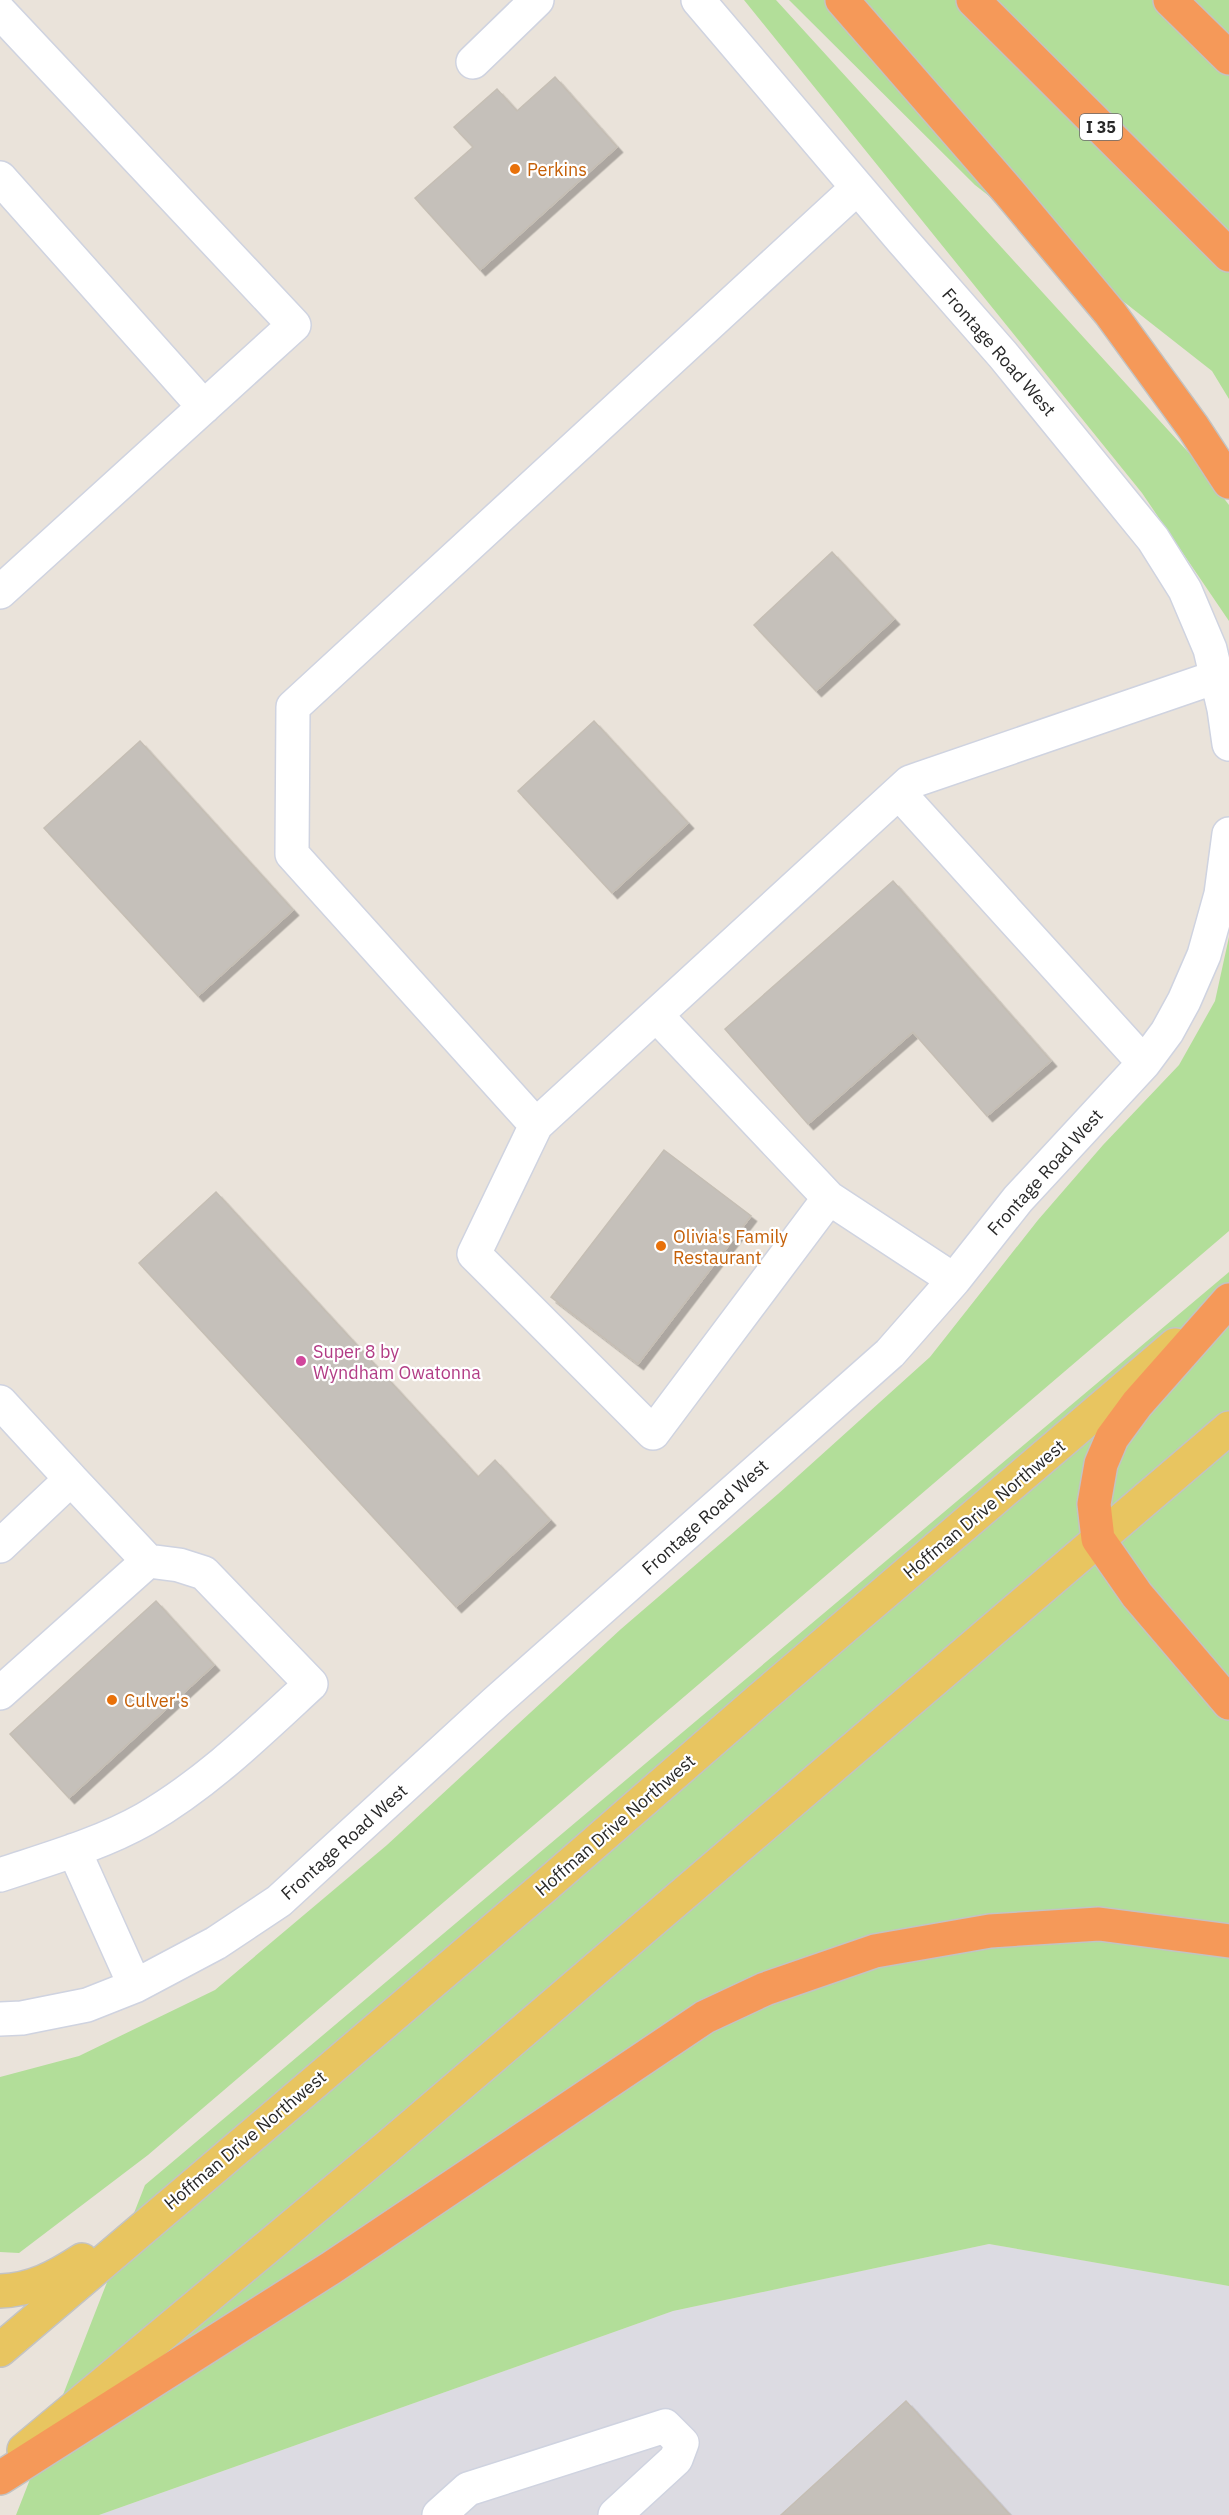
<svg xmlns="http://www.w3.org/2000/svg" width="1229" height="2515" viewBox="0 0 1229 2515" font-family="'IBM Plex Sans',sans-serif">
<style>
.industrial{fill:#dcdbe2}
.green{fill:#b2de99}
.building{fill:#c5c0ba;stroke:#c5beb4;stroke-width:1.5;filter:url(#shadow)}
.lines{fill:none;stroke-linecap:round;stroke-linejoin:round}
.minor-casing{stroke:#cfd3e0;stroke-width:36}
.major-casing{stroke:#c3c3c3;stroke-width:36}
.highway-casing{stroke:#c3c3c3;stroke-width:36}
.minor{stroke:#fff;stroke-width:33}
.major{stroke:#e8c560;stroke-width:33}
.highway{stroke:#f59959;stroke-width:33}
.food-dot{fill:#e8710a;stroke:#fff;stroke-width:2}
.hotel-dot{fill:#d1479c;stroke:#fff;stroke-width:2}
.labels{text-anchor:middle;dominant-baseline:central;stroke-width:4.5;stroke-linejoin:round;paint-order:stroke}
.shield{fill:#fff;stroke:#686868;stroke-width:1.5}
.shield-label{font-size:16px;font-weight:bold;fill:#282828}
.food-label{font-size:18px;fill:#c56008;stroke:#fff;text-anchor:start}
.street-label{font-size:18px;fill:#282828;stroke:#fff}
.hotel-label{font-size:18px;fill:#b23c85;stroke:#fff;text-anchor:start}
</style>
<defs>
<filter id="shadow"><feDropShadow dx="5.5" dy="5.5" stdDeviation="0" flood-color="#0004"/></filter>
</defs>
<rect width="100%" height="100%" fill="#eae3da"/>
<path class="industrial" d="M989,2244L1229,2286V2515H99L673,2311Z"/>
<path class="green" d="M744,0H776L1189,453L1229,505V621L1142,493Z
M789,0H1229V399L1212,371L975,185Z
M1229,937V1231L148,2155L19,2253L0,2252V2077L79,2056L215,1990L387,1845L621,1629L778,1494L930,1357L1038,1220L1103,1145L1179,1065L1215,1001Z
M1229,1272V2286L989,2244L673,2311L99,2515H16L145,2185Z"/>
<path class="building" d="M555,77L617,147L480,270L415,198L473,147L454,127L497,89L517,111Z
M832,552L894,619L816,691L754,625Z
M594,721L688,823L612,893L518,791Z
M140,741L293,910L198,996L44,828Z
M893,881L1051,1061L987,1116L913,1032L808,1124L725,1029Z
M664,1150L751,1216L638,1364L551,1297Z
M216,1192L478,1477L495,1460L550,1520L456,1607L139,1263Z
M156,1601L214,1665L69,1798L10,1734Z
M906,2401L1010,2515H781Z"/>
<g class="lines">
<g class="minor-casing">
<path id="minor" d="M698,0L903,241L1003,355L1153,539L1185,590L1210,649L1224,709L1229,744
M0,12L294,325L0,592
M473,62L537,0
M0,178L204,407
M857,188L293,707L292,854L536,1125L910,782L1216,677
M899,793L1144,1063
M656,1015L829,1198L954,1280
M536,1125L474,1254L653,1433L829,1198
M0,1402L71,1479L0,1546
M71,1479L148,1561
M0,1693L148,1561L179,1565L204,1573L311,1684C259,1732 207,1783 145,1819C101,1844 48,1859 0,1875
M74,1850L135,1986
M0,2019L22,2018L87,2005L135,1986L216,1943L279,1901L496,1702L890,1353L954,1280L1018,1199L1144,1063L1167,1032L1184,1001L1204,955L1221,894L1229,834
M439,2515L468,2489L665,2426L682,2443L676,2459L615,2515"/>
</g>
<g class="major-casing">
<path id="major" d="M0,2291C32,2290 56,2277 82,2260
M0,2350L544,1887L760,1699L1175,1345
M24,2450L385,2149L1229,1428"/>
</g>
<g class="highway-casing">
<path id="highway" d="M842,0L1009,192L1110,313L1193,427L1229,482
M973,0L1229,255
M1170,0L1229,58
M1229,1300L1137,1404L1112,1438L1101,1464L1094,1504L1098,1539L1137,1595L1229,1703
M0,2478L331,2268L705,2017L765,1989L875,1951L990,1931L1099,1924L1229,1941"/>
</g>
<use href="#minor" class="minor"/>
<use href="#major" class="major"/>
<use href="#highway" class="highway"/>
</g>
<g class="food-dot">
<circle cx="515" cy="169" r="6"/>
<circle cx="661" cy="1246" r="6"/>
<circle cx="112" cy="1700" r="6"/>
</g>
<circle class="hotel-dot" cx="301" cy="1361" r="6"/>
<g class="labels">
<rect class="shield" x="1080" y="114" width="42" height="26" rx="4.5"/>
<g class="shield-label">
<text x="1101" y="127">I 35</text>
</g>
<g class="food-label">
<text x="527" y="169">Perkins</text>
<text x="673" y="1236">Olivia's Family<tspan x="673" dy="21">Restaurant</tspan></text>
<text x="124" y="1700">Culver's</text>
</g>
<g class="street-label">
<text transform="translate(999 352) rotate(49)">Frontage Road West</text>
<text transform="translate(1045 1172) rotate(-48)">Frontage Road West</text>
<text transform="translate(984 1509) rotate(-40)">Hoffman Drive Northwest</text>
<text transform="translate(705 1517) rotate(-42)">Frontage Road West</text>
<text transform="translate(615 1825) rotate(-41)">Hoffman Drive Northwest</text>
<text transform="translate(344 1842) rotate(-42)">Frontage Road West</text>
<text transform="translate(245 2140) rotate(-40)">Hoffman Drive Northwest</text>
</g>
<g class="hotel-label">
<text x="313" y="1351">Super 8 by<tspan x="313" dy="21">Wyndham Owatonna</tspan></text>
</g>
</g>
</svg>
